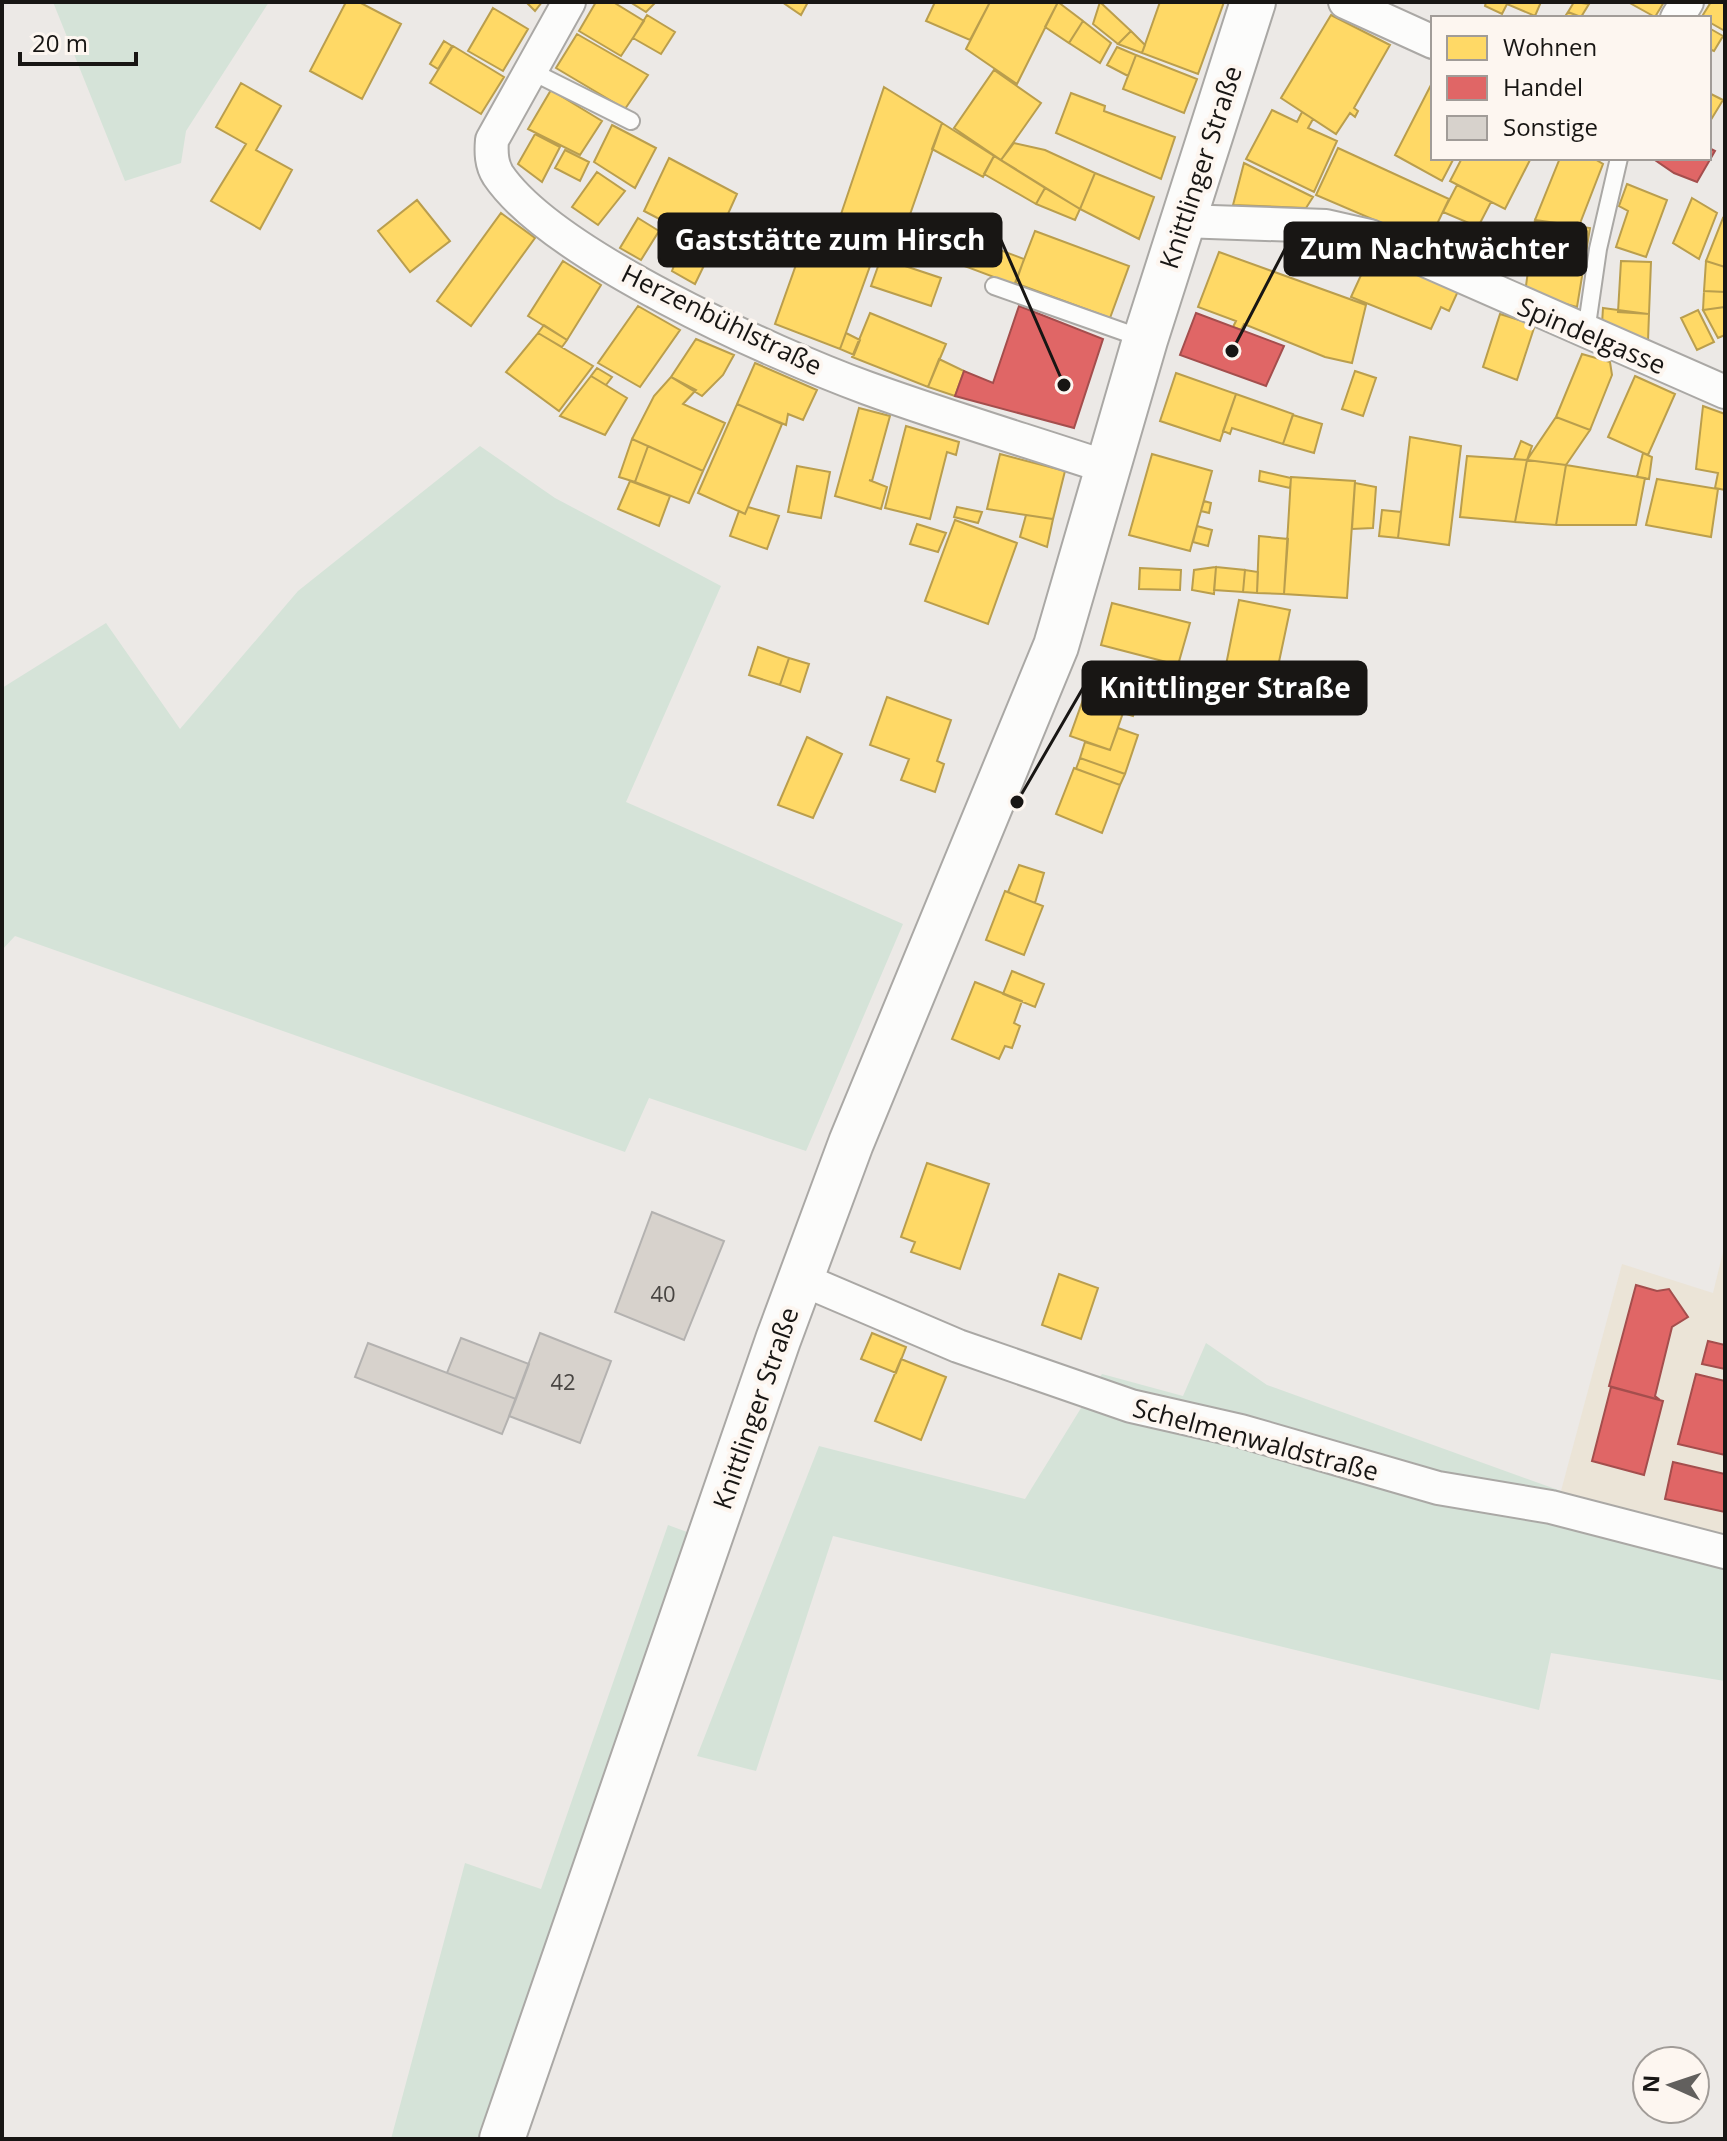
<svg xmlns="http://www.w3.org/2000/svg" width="1727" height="2141" viewBox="0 0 1727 2141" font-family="'Open Sans',sans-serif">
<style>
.commercial{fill:#ebe4d7}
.green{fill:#d5e3d8}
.homes{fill:#ffd966;stroke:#ba9e4d;stroke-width:2}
.shops{fill:#e06666;stroke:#a44e4d;stroke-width:2}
.building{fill:#d7d2cc;stroke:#b4b2b0;stroke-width:2}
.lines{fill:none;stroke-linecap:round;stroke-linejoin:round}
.lane-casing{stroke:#aaa8a5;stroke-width:20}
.street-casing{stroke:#aaa8a5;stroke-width:36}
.secondary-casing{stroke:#aaa8a5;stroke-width:48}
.lane{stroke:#fcfcfb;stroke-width:16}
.street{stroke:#fcfcfb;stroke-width:32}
.secondary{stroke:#fcfcfb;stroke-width:44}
.labels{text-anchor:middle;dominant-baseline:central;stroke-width:8;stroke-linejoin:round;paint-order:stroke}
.number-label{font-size:22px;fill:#484542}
.street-label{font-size:26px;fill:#181614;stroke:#fdf6f0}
.leader{fill:none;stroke:#181614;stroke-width:3}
.callout-dot{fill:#181614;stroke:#fdf6f0;stroke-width:3}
.callout{fill:#181614;stroke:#181614;stroke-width:3}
.callout-label{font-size:28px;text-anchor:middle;font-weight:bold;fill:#fff}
</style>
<rect width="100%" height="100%" fill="#ece9e6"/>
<path class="commercial" d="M1725,1244V1564L1565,1514L1561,1491L1622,1264L1713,1293Z"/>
<path class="green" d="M53,2H269L186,131L181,163L125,181Z
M480,446L555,498L721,586L626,802L903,924L806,1151L649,1098L625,1152L15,936L2,950V688L106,623L180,729L298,591Z
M1206,1343L1267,1385L1561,1491L1565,1514L1725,1564V1681L1551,1653L1539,1710L833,1536L756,1771L697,1756L819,1446L1025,1499L1102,1374L1183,1396Z
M668,1525L687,1532L486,2139H391L465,1863L541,1889Z"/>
<path class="homes" d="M346,2H359L401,24L362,99L310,71Z
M526,2H542L535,11Z
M596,2H613L644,21L621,56L579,31Z
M630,2H651L654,4L646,12Z
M782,2H808L801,15Z
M935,2H990L970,40L926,21Z
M990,2H1058L1017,84L966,49Z
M1058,2L1083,21L1069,43L1045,27Z
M1100,2L1131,31L1118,44L1093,24Z
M1160,2H1224L1198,74L1142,53Z
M1486,2H1541L1535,16L1507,4L1502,14L1485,6Z
M1574,2L1589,4L1581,17L1568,12Z
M1628,2H1664L1655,17Z
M1711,2H1725V31L1709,22V18H1701Z
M493,8L528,29L503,71L468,51Z
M1568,12L1581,17L1584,18H1564Z
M647,15L675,32L661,54L633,38Z
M1331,15L1390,45L1354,108L1358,111L1355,117L1350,113L1336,134L1281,98Z
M1083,21L1111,43L1100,63L1069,43Z
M1709,28L1723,36L1714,51L1709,49Z
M1131,31L1145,45L1142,53L1118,44Z
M577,34L648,75L625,109L556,68Z
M444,41L452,46L438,69L430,64Z
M453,46L504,77L481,114L430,83Z
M1117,47L1136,55L1128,76L1107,65Z
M1136,55L1197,79L1184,113L1123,89Z
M994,70L1041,103L1001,160L954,128Z
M1433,81V158H1454L1442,181L1395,155Z
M241,83L281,106L256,150L292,170L260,229L211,201L246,144L216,127Z
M884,87L942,123L900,243L838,223Z
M551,90L602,121L580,155L528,129Z
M1071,93L1105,106L1104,111L1175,137L1161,179L1056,133Z
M1709,93L1723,100L1709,123Z
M1272,110L1297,122L1302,112L1313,119L1308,128L1337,141L1314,192L1246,159Z
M942,123L994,156L983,177L932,149Z
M612,125L656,148L635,188L594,162Z
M535,134L560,147L542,182L518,164Z
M1014,143L1045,150L1095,173L1080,209L1001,160Z
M1338,148L1449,199L1428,243L1316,195Z
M565,150L589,162L580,181L555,168Z
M994,156L1045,188L1036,204L984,174Z
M669,158L737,194L713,247L644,211Z
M1462,158H1531L1505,209L1450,181Z
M1560,158H1593L1603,164L1579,226L1535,220Z
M1244,163L1313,197L1306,208L1233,205Z
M597,172L625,191L598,225L572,207Z
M1095,173L1154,197L1139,239L1080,209Z
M1627,184L1667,200L1646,257L1616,247L1628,211L1619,206Z
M1457,185L1491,202L1478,227L1443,212Z
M1045,188L1080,209L1075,220L1036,204Z
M1692,198L1717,213L1699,259L1673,243Z
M417,200L450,241L410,272L378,231Z
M501,213L535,238L471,326L437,301Z
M638,218L659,231L641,260L620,248Z
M1723,218L1725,219V267L1706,261Z
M1535,220L1590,228L1577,307L1525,293Z
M808,231L874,255L840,349L775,324Z
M947,231L976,241L967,267L938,257Z
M1035,231L1129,266L1110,318L1015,283Z
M686,233L713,247L695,284L672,271Z
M976,241L1024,259L1015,285L967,267Z
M1373,249L1459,289L1449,311L1441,307L1431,329L1351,297Z
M1219,252L1366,305L1352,363L1325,357L1244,324L1241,330L1233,327L1236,321L1198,307Z
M881,258L941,278L931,306L871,286Z
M563,261L601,285L567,340L528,316Z
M1621,261L1651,262L1649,314L1618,312Z
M1706,261L1725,267V292L1704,291Z
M1704,291L1725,292V307L1703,310Z
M638,306L680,330L640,387L598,363Z
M1725,307V335L1718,338L1703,310Z
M1603,308L1649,314L1648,341L1602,324Z
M1698,310L1714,342L1697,350L1681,318Z
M870,313L946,344L928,387L852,357Z
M1500,314L1535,325L1517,380L1483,367Z
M544,325L567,340L562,347L538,333Z
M538,333L593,366L559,411L506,372Z
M846,333L860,340L854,355L840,349Z
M696,339L734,355L723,375L702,396L671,377Z
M1582,354L1610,362L1612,375L1590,430L1556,417Z
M939,359L964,371L955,396L928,387Z
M755,363L817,390L803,420L788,414L786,425L737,404Z
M597,368L612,377L606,385L591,376Z
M1355,371L1376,378L1363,416L1342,409Z
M1176,373L1236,394L1220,441L1160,421Z
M591,376L627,398L605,435L560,416Z
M1635,376L1675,394L1648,455L1608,437Z
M671,377L696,390L683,404L725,423L703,471L632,439L654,396Z
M1236,394L1293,414L1283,444L1232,428L1230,434L1223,431Z
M737,404L782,424L745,514L698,493Z
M1703,406L1725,414V490L1715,488L1718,473L1696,469Z
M859,408L890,416L872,481L869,480L887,487L881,509L835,496Z
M1293,415L1322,424L1314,453L1283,444Z
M1556,417L1590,430L1566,465L1527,460Z
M906,426L959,442L956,455L947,452L930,519L885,508Z
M1410,437L1461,446L1449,545L1398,538Z
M632,439L648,446L635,482L619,477Z
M1521,441L1532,446L1527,460L1514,459Z
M648,446L703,471L689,503L635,482Z
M1643,453L1652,457L1649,479L1637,477Z
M1000,454L1065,471L1053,519L987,509Z
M1152,454L1212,471L1190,551L1129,535Z
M1467,456L1527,460L1515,522L1460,517Z
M1527,460L1566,465L1556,525L1515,522Z
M1566,465L1645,478L1636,525H1556Z
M797,466L830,472L821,518L788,512Z
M1260,471L1291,478L1290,488L1259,481Z
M1291,477L1355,481L1347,598L1284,594Z
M1657,479L1718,489L1711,537L1646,525Z
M630,481L670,496L659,526L618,509Z
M1355,483L1376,487L1373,528L1352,529Z
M1204,501L1211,503L1209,513L1201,511Z
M748,507L779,516L767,549L730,536L739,511L745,514Z
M957,507L982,512L978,523L954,517Z
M1382,510L1401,512L1398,538L1379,536Z
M1026,515L1053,519L1047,547L1020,537Z
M955,520L1017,543L988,624L925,601Z
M917,524L946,533L938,552L910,544Z
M1197,526L1212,530L1208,546L1193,542Z
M1259,536L1288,539L1284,594L1257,593Z
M1216,567L1214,594L1192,590L1194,570Z
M1216,567L1245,570L1243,592L1214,590Z
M1140,568L1181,570L1180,590L1139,589Z
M1245,570L1258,572L1257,593L1243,592Z
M1239,600L1290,610L1273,690L1223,680Z
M1112,603L1190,623L1178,665L1101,645Z
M758,647L789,658L780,685L749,675Z
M789,658L809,664L800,692L780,685Z
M1094,669L1143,686L1133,716L1123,713L1110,750L1070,736Z
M887,697L951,720L937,761L944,764L935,792L901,780L909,759L870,745Z
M1118,728L1138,735L1125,774L1080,758L1085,742L1110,750Z
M807,737L842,754L813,818L778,805Z
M1080,758L1125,774L1120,785L1076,769Z
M1074,768L1120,785L1102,833L1056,814Z
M1019,865L1044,873L1035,903L1008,892Z
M1005,891L1043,906L1024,955L986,940Z
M1012,971L1044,984L1035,1007L1003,994Z
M975,982L1022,1001L1014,1023L1020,1026L1012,1048L1005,1046L999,1059L952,1039Z
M927,1163L989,1184L960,1269L911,1252L915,1242L901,1237Z
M1059,1274L1098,1288L1081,1339L1042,1325Z
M872,1333L906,1347L896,1373L861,1359Z
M901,1359L946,1377L921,1440L875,1421Z"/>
<path class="shops" d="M1709,148L1715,151L1697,182L1674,173L1652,158H1709Z
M1019,306L1103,339L1074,428L955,396L964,371L993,383Z
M1196,313L1284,346L1266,386L1180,355Z
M1636,1285L1657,1291L1669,1289L1688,1317L1672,1327L1655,1396L1660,1400L1609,1386Z
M1708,1341L1725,1345V1369L1702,1364Z
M1696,1374L1725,1381V1455L1678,1444Z
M1611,1387L1663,1401L1644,1475L1592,1461Z
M1673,1462L1725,1474V1512L1665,1499Z"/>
<path class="building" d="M652,1212L724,1241L684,1340L615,1312Z
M540,1333L611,1361L580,1443L509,1416Z
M461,1338L529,1364L516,1399L447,1373Z
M368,1343L516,1399L502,1434L355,1377Z"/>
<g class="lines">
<g class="lane-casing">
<path id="lane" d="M533,72L631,121
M994,286L1144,339
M1586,332L1598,249L1619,158"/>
</g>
<g class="street-casing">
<path id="street" d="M569,2L492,140C491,152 491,164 498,175C552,255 774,354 867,388C947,417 1028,441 1109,468
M1345,2L1433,42
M1677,18L1687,2
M1182,221L1326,226L1370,236L1725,392
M801,1279L958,1346L1131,1406L1241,1431L1438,1488L1551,1507L1725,1552"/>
</g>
<g class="secondary-casing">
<path id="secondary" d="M502,2139L778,1340L851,1143L1056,646L1145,340L1253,2"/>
</g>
<use href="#lane" class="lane"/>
<use href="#street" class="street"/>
<use href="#secondary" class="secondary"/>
</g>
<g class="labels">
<g class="number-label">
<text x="663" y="1293">40</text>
<text x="563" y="1381">42</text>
</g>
<g class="street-label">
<text transform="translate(1200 167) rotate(-72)">Knittlinger Straße</text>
<text transform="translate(722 319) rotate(26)">Herzenbühlstraße</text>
<text transform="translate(1592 335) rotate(23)">Spindelgasse</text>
<text transform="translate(755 1408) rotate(-71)">Knittlinger Straße</text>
<text transform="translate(1256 1439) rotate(15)">Schelmenwaldstraße</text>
</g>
</g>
<path class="leader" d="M1064 385L1001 240M1232 351L1285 249M1017 802L1083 688"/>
<g class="callout-dot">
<circle cx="1064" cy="385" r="8"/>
<circle cx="1232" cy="351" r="8"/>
<circle cx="1017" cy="802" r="8"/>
</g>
<g class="callout">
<rect x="659" y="214" width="342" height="52" rx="8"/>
<rect x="1285" y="223" width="301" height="52" rx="8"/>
<rect x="1083" y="662" width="283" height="52" rx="8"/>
</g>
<g class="callout-label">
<text x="830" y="250">Gaststätte zum Hirsch</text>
<text x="1435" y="259">Zum Nachtwächter</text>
<text x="1225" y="698">Knittlinger Straße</text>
</g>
<rect width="1727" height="2141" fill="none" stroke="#181614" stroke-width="8"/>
<rect x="1431" y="16" width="280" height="144" fill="#fdf6f0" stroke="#a19c98" stroke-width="2"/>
<rect x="1447" y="36" width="40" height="24" fill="#ffd966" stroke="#a19c98" stroke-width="2"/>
<text x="1503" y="56" font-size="24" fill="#181614">Wohnen</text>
<rect x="1447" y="76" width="40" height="24" fill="#e06666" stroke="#a19c98" stroke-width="2"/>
<text x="1503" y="96" font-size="24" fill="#181614">Handel</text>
<rect x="1447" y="116" width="40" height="24" fill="#d7d2cc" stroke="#a19c98" stroke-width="2"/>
<text x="1503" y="136" font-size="24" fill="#181614">Sonstige</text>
<g transform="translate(1671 2085) rotate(273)"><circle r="38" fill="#fdf6f0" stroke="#a19c98" stroke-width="2"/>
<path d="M0-6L14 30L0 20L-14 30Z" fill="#62605e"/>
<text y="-12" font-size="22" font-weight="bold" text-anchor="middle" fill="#181614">N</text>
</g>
<path d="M20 52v12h116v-12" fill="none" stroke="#181614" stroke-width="4"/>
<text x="32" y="52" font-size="24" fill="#181614" stroke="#fdf6f0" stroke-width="6" paint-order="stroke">20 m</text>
</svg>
